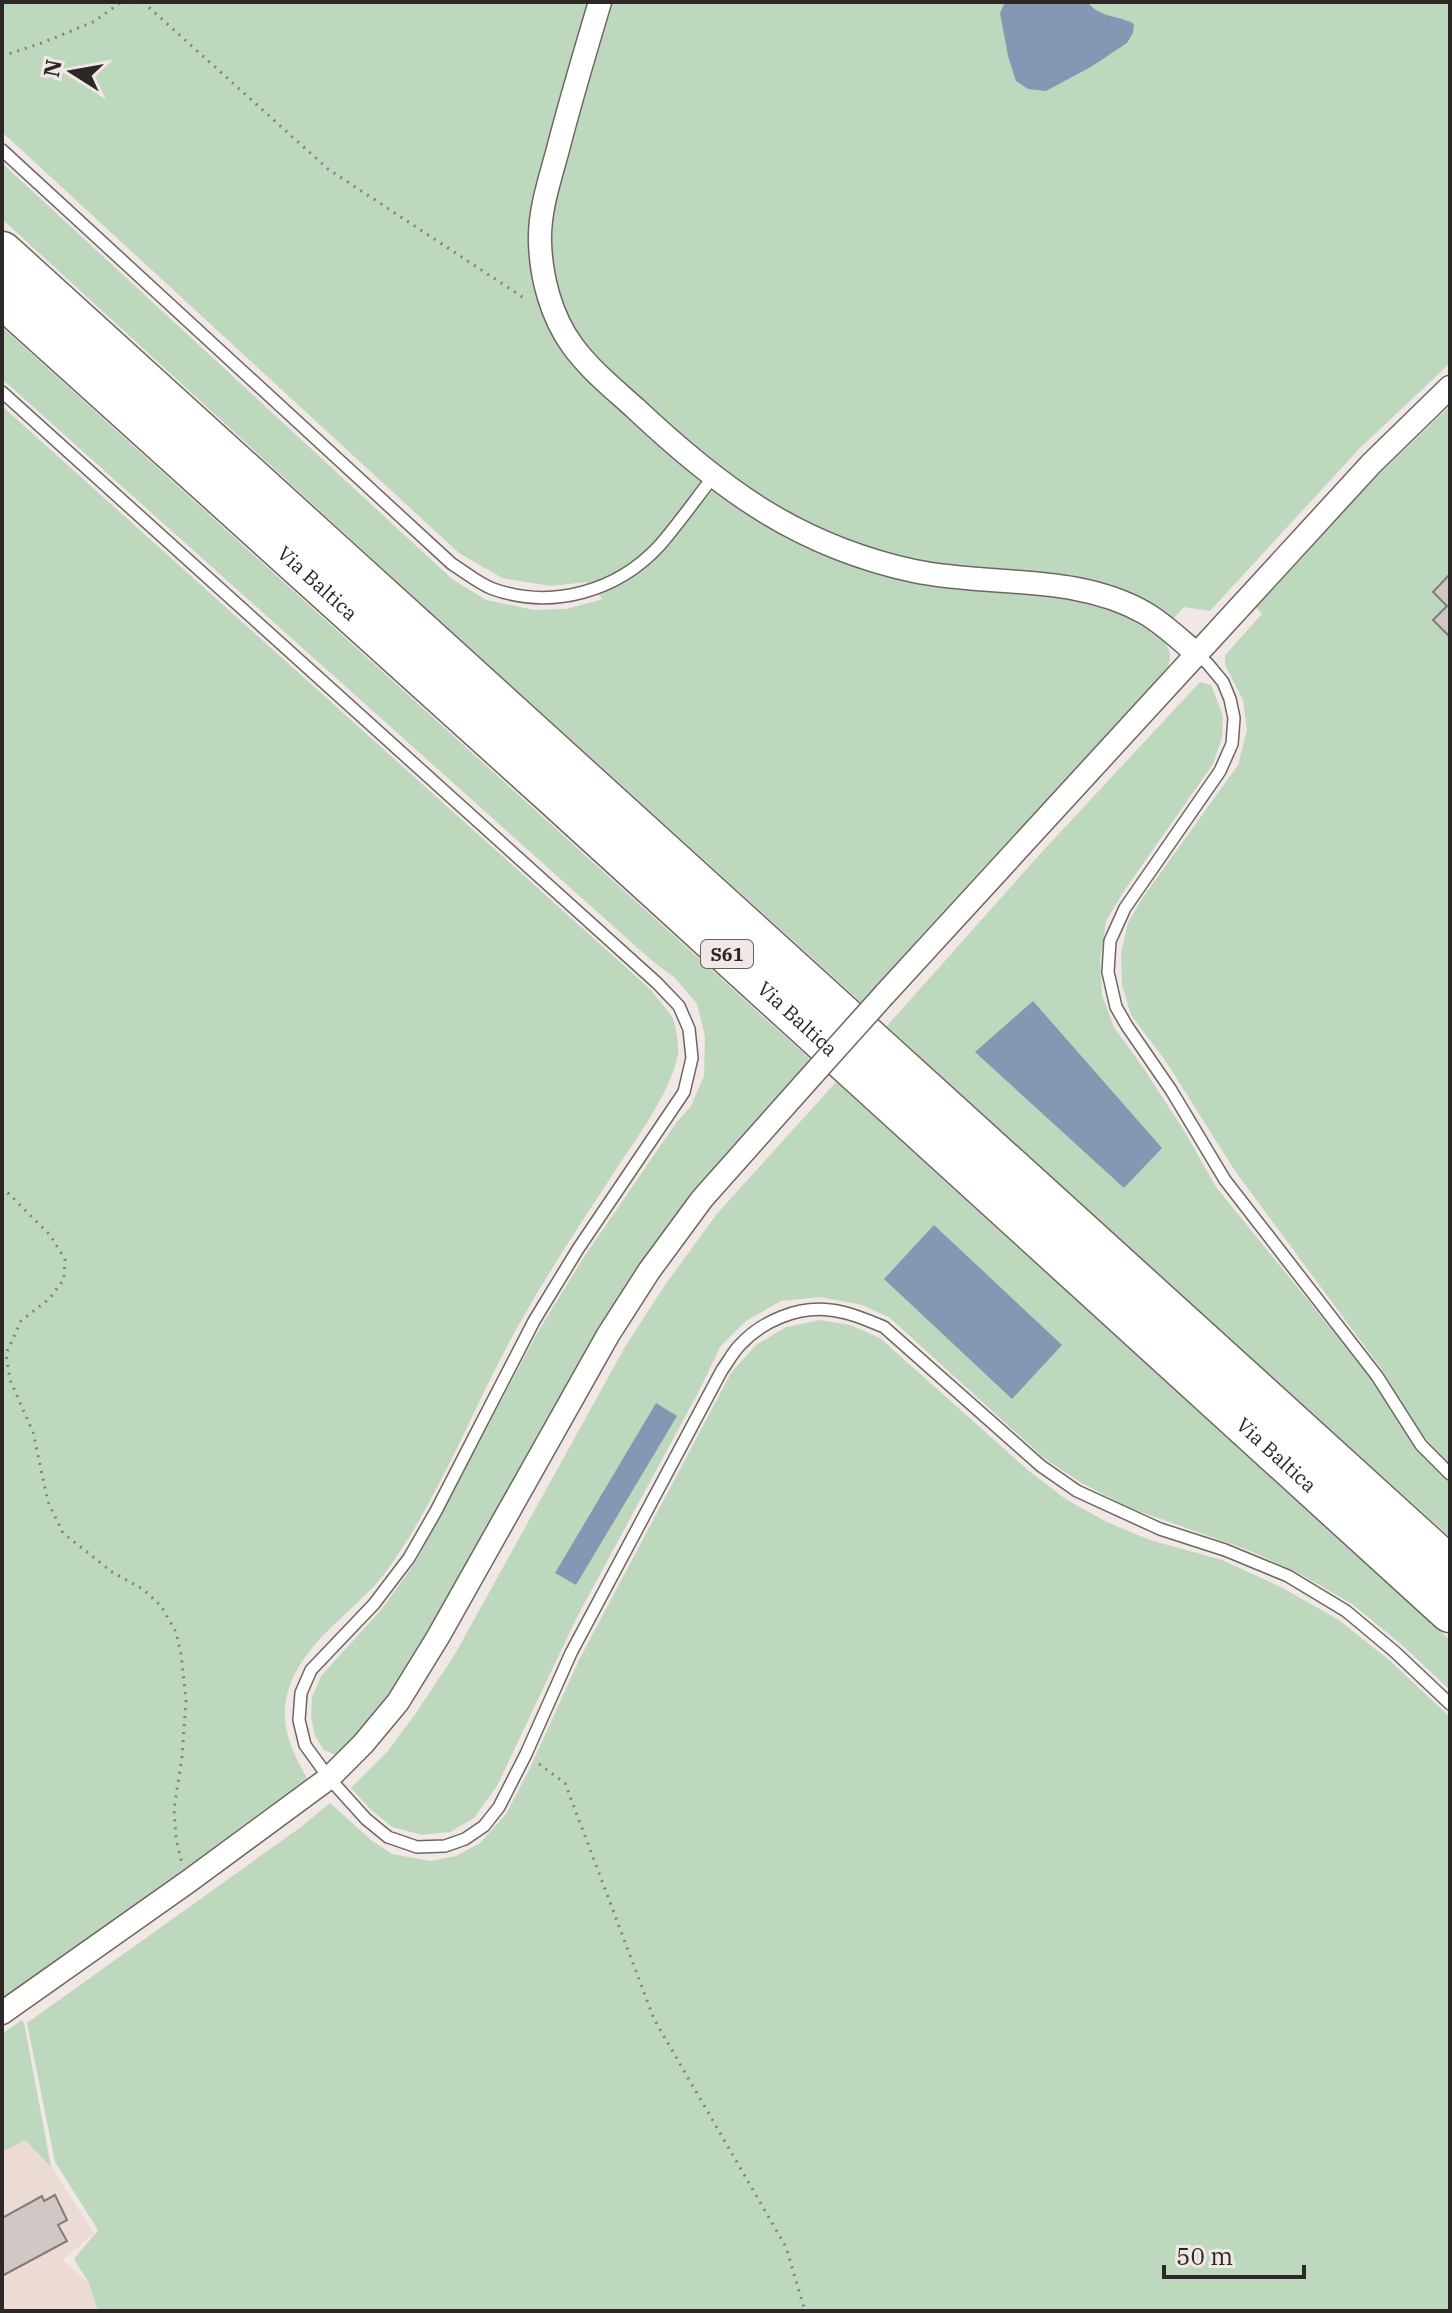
<svg xmlns="http://www.w3.org/2000/svg" width="1452" height="2313" viewBox="0 0 1452 2313" font-family="'IBM Plex Serif',serif">
<style>
.built{fill:#ecdad4}
.green{fill:#bed8be}
.water{fill:#8697b3}
.building{fill:#d1c8c5;stroke:#837b78;stroke-width:2}
.lines{fill:none;stroke-linecap:round;stroke-linejoin:round}
.service-casing{stroke:#6e6663;stroke-width:14}
.minor-casing{stroke:#6e6663;stroke-width:25}
.motorway-casing{stroke:#6e6663;stroke-width:43}
.path{stroke:#86807e;stroke-width:3;stroke-dasharray:2 6;stroke-linecap:butt}
.service{stroke:#fff;stroke-width:11}
.minor{stroke:#fff;stroke-width:22}
.motorway{stroke:#fff;stroke-width:40}
.minor-bridge-casing{stroke:#6e6663;stroke-width:25;stroke-linecap:butt}
.minor-bridge{stroke:#fff;stroke-width:22}
.labels{text-anchor:middle;dominant-baseline:central;stroke-width:7;stroke-linejoin:round;paint-order:stroke}
.shield{fill:#f1e7e4;stroke:#666160;stroke-width:2}
.shield-label{font-size:18px;font-weight:bold;fill:#2b2827}
.street-label{font-size:20px;fill:#2b2827;stroke:#f1e7e4}
</style>
<rect width="100%" height="100%" fill="#f1e7e4"/>
<path class="built" d="M24,2023L51,2166L94,2234L62,2260L89,2283L98,2311H2V2039Z"/>
<path class="green" d="M2,2H1005L1000,13L1046,91L1091,67L1127,43V20C1112,18 1098,16 1088,2H1450V363L1359,449L1210,611L1184,607L1158,636C1170,646 1172,653 1168,667L862,1003L438,619L2,219V163L452,579L486,600L534,610L566,609L603,599L586,582L551,586L502,578L459,553L2,132Z
M2,327L811,1060L690,1195L633,1273L426,1636C400,1679 374,1720 336,1755L324,1750L315,1736L311,1717L312,1697L321,1676L381,1610L415,1563L536,1335L584,1257L676,1123L691,1106L704,1076L705,1036L697,1004L675,978L651,960L2,379Z
M2,406L651,990C657,999 668,1009 673,1019C676,1027 679,1046 678,1054C671,1092 636,1139 615,1171C583,1220 551,1268 522,1319C475,1401 443,1492 388,1569C357,1612 301,1640 287,1695C279,1726 293,1754 308,1780L2,2002Z
M1450,406V1464L1422,1435L1380,1367L1235,1171L1167,1063L1131,1015L1122,985L1121,953L1128,923L1141,900L1238,765L1247,730L1243,700L1225,665V655L1262,614L1255,606L1376,477Z
M1200,682L1211,685L1223,716L1222,738L1213,764L1124,891L1106,921L1100,961L1102,995L1114,1027L1142,1066L1185,1132L1216,1187L1371,1378L1416,1450L1450,1483V1537L1108,1230L887,1026L1041,853Z
M836,1082L1450,1640V1690L1402,1645L1352,1604L1302,1575L1248,1550L1127,1507L1082,1483L1045,1459L890,1318L862,1305L820,1297L781,1301L746,1321L720,1347L699,1391L577,1617L497,1786L474,1818L450,1832L422,1835L392,1827L370,1809L351,1788L387,1752L416,1713L455,1654L625,1347L665,1285L716,1215Z
M820,1320L850,1325L880,1338L1029,1471L1067,1500L1107,1522L1150,1540L1222,1560L1281,1587L1339,1620L1389,1660L1450,1717V2311H98L89,2283L74,2259L98,2230L55,2162L27,2023L301,1827L330,1803L371,1840L392,1854L430,1861L456,1856L480,1843L506,1814L529,1770L580,1658L731,1373L756,1345L786,1327Z
M22,2020L24,2023L51,2167L25,2140L2,2152V2034Z"/>
<path class="water" d="M1005,2H1088C1100,19 1118,14 1134,24L1133,33L1127,43L1091,67L1046,91L1028,89L1016,81L1008,56L1000,13Z
M1033,1001L1162,1148L1124,1188L975,1052Z
M934,1225L1062,1345L1012,1399L884,1279Z
M656,1403L677,1416L576,1585L555,1573Z"/>
<path class="building" d="M1450,574V637L1433,620L1447,606L1433,592Z
M55,2195L67,2220L58,2225L67,2241L2,2276V2218L42,2196L44,2201Z"/>
<g class="lines">
<g class="service-casing">
<path id="service" d="M2,150L452,564C465,572 479,584 493,589C553,610 618,591 660,545C679,523 695,500 713,477
M2,392L657,983L679,1006L689,1029L692,1058L684,1092L578,1249L534,1321L436,1511L409,1558L374,1604L311,1670L301,1693L299,1720L305,1745L329,1778L366,1819L388,1837L417,1847L445,1846L465,1839L484,1826L499,1807L526,1754L571,1653L722,1370C728,1362 733,1352 740,1345C762,1321 798,1306 830,1310C849,1312 867,1320 884,1327L1041,1466L1077,1491L1160,1529L1225,1550L1288,1576L1346,1611L1395,1652L1450,1704
M1197,654L1208,664L1223,682L1230,699L1234,718L1232,744L1220,771L1125,908L1110,941L1108,972L1116,1007L1127,1026L1171,1090L1225,1180L1377,1376L1421,1445L1450,1474"/>
</g>
<g class="minor-casing">
<path id="minor" d="M600,2C585,52 570,102 557,153C549,182 539,212 540,242C541,277 551,316 572,345C589,369 614,389 636,409C721,489 798,546 914,571C990,587 1075,573 1145,613C1164,624 1180,640 1197,654
M884,995L1371,464L1450,387
M2,2013L189,1881L329,1778L363,1744L398,1702L438,1637L608,1335L649,1271L702,1199L806,1082"/>
</g>
<g class="motorway-casing">
<g id="motorway">
<path d="M2,252L1450,1567"/>
<path id="s1" d="M2,297L552,794L1450,1612"/>
</g>
</g>
<path class="path" d="M143,2L328,169L527,300
M2,56L42,43L95,21L121,2
M2,1187L50,1235L65,1259L64,1279L50,1298L21,1321L6,1354L10,1380L33,1432L48,1502L63,1533L112,1572L143,1589L161,1606L176,1632L181,1654L186,1700L182,1757L174,1809L176,1839L182,1863
M539,1764L565,1783L654,2019L786,2247L805,2311"/>
<use href="#service" class="service"/>
<use href="#minor" class="minor"/>
<use href="#motorway" class="motorway"/>
<g class="minor-bridge-casing">
<path id="minor-bridge" d="M806,1082L884,995"/>
</g>
<use href="#minor-bridge" class="minor-bridge"/>
</g>
<g class="labels">
<rect class="shield" x="701" y="940" width="52" height="28" rx="6"/>
<g class="shield-label">
<text x="727" y="954">S61</text>
</g>
<g class="street-label">
<text stroke="none"><textPath href="#s1" startOffset="426">Via Baltica</textPath></text>
<text stroke="none"><textPath href="#s1" startOffset="1074">Via Baltica</textPath></text>
<text stroke="none"><textPath href="#s1" startOffset="1722">Via Baltica</textPath></text>
</g>
</g>
<rect width="1452" height="2313" fill="none" stroke="#2b2827" stroke-width="8"/>
<g transform="translate(72 72) rotate(281)" stroke="#f1e7e4" stroke-width="6" paint-order="stroke">
<path d="M0-6L14 30L0 20L-14 30Z" fill="#2b2827"/>
<text y="-12" font-size="22" font-weight="bold" text-anchor="middle" fill="#2b2827">N</text>
</g>
<path d="M1164 2265v12h140v-12" fill="none" stroke="#2b2827" stroke-width="4"/>
<text x="1176" y="2265" font-size="24" fill="#2b2827" stroke="#f1e7e4" stroke-width="6" paint-order="stroke">50 m</text>
</svg>
